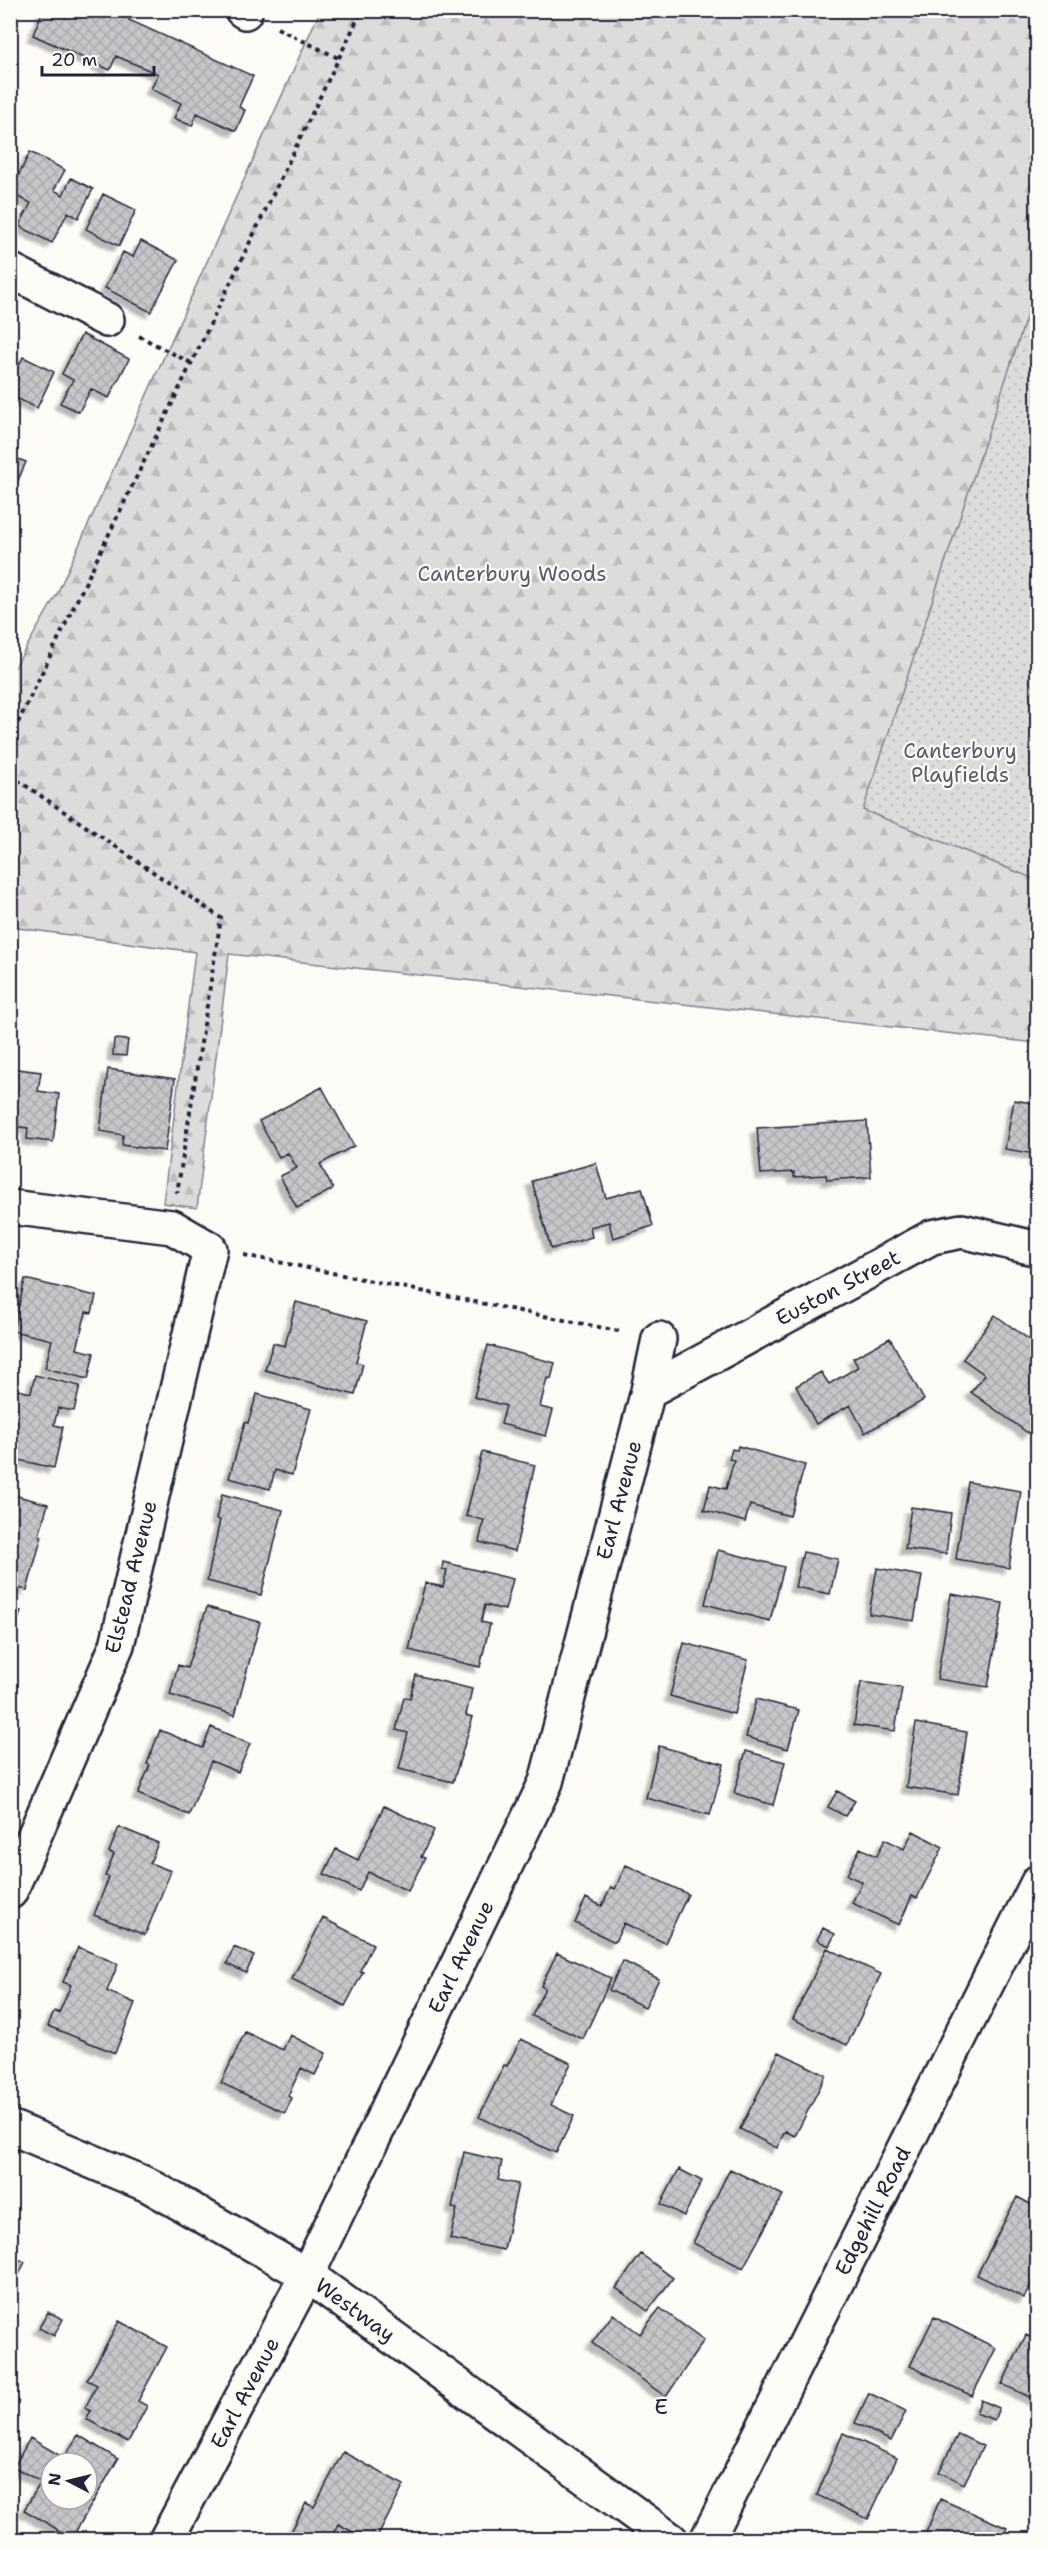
<svg xmlns="http://www.w3.org/2000/svg" width="1048" height="2550" viewBox="0 0 1048 2550" font-family="'Shantell Sans',sans-serif">
<style>
.forest{fill:url(#forest-firs);stroke:#807f8b;stroke-width:1.5}
.park{fill:url(#park-dots);stroke:#807f8b;stroke-width:1.5}
.building{fill:url(#building-cross-hatch);stroke:#22223b;stroke-width:1.5;fill-rule:evenodd;filter:url(#shadow)}
.lines{fill:none;stroke-linecap:round;stroke-linejoin:round}
.street-casing{stroke:#22223b;stroke-width:38}
.path{stroke:#22223b;stroke-width:4;stroke-dasharray:4.5 4.5;stroke-linecap:butt}
.street{stroke:#fdfcf7;stroke-width:33}
.labels{text-anchor:middle;dominant-baseline:central;stroke-width:4.5;stroke-linejoin:round;paint-order:stroke}
.park-label{font-size:21px;fill:#5a5a6b;stroke:#fdfcf7}
.street-label{font-size:21px;fill:#22223b;stroke:#fdfcf7}
.neighbourhood-label{font-size:22px;letter-spacing:1.5px;fill:#22223b;stroke:#fdfcf7}
</style>
<defs>
<pattern id="forest-firs" width="22" height="20" patternUnits="userSpaceOnUse" patternTransform="scale(1.5)"><rect width="22" height="20" fill="#dddcdb"/><path d="M5 1l3.5 6h-7zM16 11l3.5 6h-7z" fill="#bdbcbd"/></pattern>
<pattern id="park-dots" width="8" height="8" patternUnits="userSpaceOnUse" patternTransform="scale(1.5)"><rect width="8" height="8" fill="#dddcdb"/><path d="M2 2h.1M6 6h.1" fill="none" stroke="#bdbcbd" stroke-width="1.8" stroke-linecap="round"/></pattern>
<pattern id="building-cross-hatch" width="8" height="8" patternUnits="userSpaceOnUse" patternTransform="scale(1.5)"><rect width="8" height="8" fill="#c6c6c8"/><path d="M0 0l8 8M0 8l8-8" fill="none" stroke="#aaaaad"/></pattern>
<filter id="shadow"><feDropShadow dx="-5.5" dy="5.5" stdDeviation="1.5" flood-color="#0004"/></filter>
</defs>
<rect width="100%" height="100%" fill="#fdfcf7"/>
<filter id="ink" filterUnits="userSpaceOnUse"><feTurbulence type="fractalNoise" baseFrequency=".0167" numOctaves="2"/><feDisplacementMap in="SourceGraphic" scale="12" xChannelSelector="R" yChannelSelector="G"/><feConvolveMatrix kernelMatrix="1 2 1 2 8 2 1 2 1" color-interpolation-filters="sRGB"/></filter>
<g filter="url(#ink)">
<path class="forest" d="M320,11H1037V1043L229,954L197,1208L163,1203L195,952L11,927V674L57,594Z"/>
<path class="park" d="M1037,285V880L863,810Z"/>
<path class="building" d="M43,10H123L132,15L129,20L253,76L239,107L245,110L236,131L197,113L192,126L174,118L181,103L151,89L158,74L116,56L110,70L33,35Z
M10,126L20,131L10,148Z
M30,152L65,170L54,190L63,195L71,178L93,189L78,218L68,212L52,243L19,226L31,203L10,193Z
M103,194L136,210L119,246L86,229Z
M141,241L178,260L151,312L105,288L123,252L133,257Z
M82,334L129,359L109,398L91,389L79,412L60,403L73,380L62,374Z
M23,357L54,372L37,408L10,395V383Z
M10,456L26,462L17,483L10,480Z
M114,1039L128,1040L126,1056L113,1055Z
M10,1068L41,1072L38,1091L59,1094L53,1142L27,1139L28,1128L10,1126Z
M108,1069L175,1079L165,1151L122,1145L123,1135L100,1131Z
M322,1087L354,1146L320,1164L333,1189L297,1208L280,1176L297,1168L288,1153L279,1157L259,1121Z
M1014,1100L1038,1104V1160H1034L1036,1154L1005,1149Z
M867,1121L871,1177L827,1180L826,1175L794,1177V1172L761,1174L757,1128Z
M596,1163L606,1198L642,1188L653,1226L613,1238L609,1222L590,1227L592,1237L551,1249L532,1181Z
M25,1279L96,1296L92,1313L86,1312L77,1349L94,1353L88,1379L45,1368L52,1340L13,1331Z
M296,1302L367,1321L356,1362L363,1364L355,1395L265,1370L273,1343L285,1346Z
M995,1315L1038,1346V1420L1028,1433L971,1392L985,1375L963,1359Z
M890,1338L924,1400L865,1433L850,1405L816,1424L796,1386L821,1372L829,1384L858,1367L853,1358Z
M488,1345L555,1363L551,1379L547,1378L540,1407L553,1410L546,1436L501,1424L506,1406L474,1397Z
M35,1375L80,1386L74,1411L58,1408L54,1425L63,1427L54,1468L10,1458V1388L31,1393Z
M257,1394L311,1409L292,1475L275,1470L270,1489L229,1478L245,1422L248,1423Z
M738,1446L805,1465L790,1516L750,1505L745,1522L704,1510L710,1485L726,1489L734,1460L729,1459L732,1449L737,1450Z
M482,1452L535,1465L515,1551L479,1542L484,1520L466,1516Z
M968,1482L1021,1491L1009,1568L956,1559Z
M10,1494L48,1504L39,1535L42,1536L27,1590L10,1586Z
M222,1494L283,1510L261,1595L207,1581L220,1520L216,1519Z
M911,1507L951,1513L946,1554L905,1549Z
M718,1550L784,1567L770,1621L705,1604Z
M803,1552L838,1559L830,1594L795,1587Z
M443,1562L513,1579L505,1610L485,1605L481,1622L490,1624L480,1667L409,1650L425,1583L443,1587L447,1570L442,1569Z
M877,1568L922,1576L914,1621L869,1614Z
M951,1594L1003,1603L988,1687L937,1679Z
M207,1607L260,1622L235,1715L170,1695L178,1665L187,1668Z
M10,1608L21,1611L10,1647Z
M684,1643L748,1660L734,1714L670,1696Z
M416,1675L472,1689L466,1715L473,1717L453,1782L399,1769L408,1733L396,1730L404,1697L410,1698Z
M861,1682L902,1688L895,1731L854,1725Z
M756,1699L799,1710L788,1749L746,1737Z
M916,1723L967,1732L958,1795L906,1787Z
M211,1727L250,1744L238,1772L211,1761L189,1815L138,1794L150,1765L147,1764L160,1730L203,1748Z
M659,1746L724,1764L710,1815L646,1798Z
M746,1751L785,1762L773,1805L734,1793Z
M837,1791L855,1801L845,1816L828,1807Z
M384,1806L434,1830L421,1857L425,1858L408,1891L368,1872L359,1891L324,1874L336,1849L358,1860Z
M119,1827L158,1843L150,1863L171,1871L145,1935L94,1915L109,1877L105,1876L114,1854L109,1852Z
M913,1831L943,1847L917,1898L912,1896L899,1925L852,1903L862,1882L847,1875L860,1848L877,1856L885,1839L904,1849Z
M626,1865L688,1894L665,1943L624,1923L615,1942L575,1923L586,1898L602,1906L611,1887L615,1889Z
M323,1918L373,1944L360,1971L363,1972L345,2006L292,1979Z
M823,1928L835,1934L829,1946L817,1940Z
M78,1947L118,1964L107,1991L135,2003L115,2053L48,2026L54,2011L59,2013L71,1985L63,1982Z
M234,1947L254,1956L246,1973L227,1964Z
M827,1948L881,1974L847,2045L793,2019Z
M557,1953L611,1978L583,2039L532,2016L545,1988L541,1986Z
M623,1961L659,1979L645,2007L609,1990Z
M245,2032L283,2050L290,2035L326,2053L315,2075L301,2068L288,2096L292,2098L285,2113L221,2083Z
M521,2039L571,2063L551,2105L574,2116L556,2153L479,2117L504,2065L507,2066Z
M779,2052L826,2075L795,2136L785,2131L777,2148L740,2129Z
M464,2152L502,2161L498,2180L518,2184L504,2250L450,2239L457,2209L452,2208Z
M679,2169L702,2181L684,2216L661,2204Z
M730,2169L783,2195L743,2268L693,2243Z
M1017,2197L1038,2208V2271L1024,2298L977,2275Z
M641,2254L673,2278L648,2311L616,2288Z
M10,2256L25,2262L10,2293Z
M660,2308L704,2340L666,2397L592,2343L613,2314L640,2334Z
M48,2312L63,2319L54,2336L39,2328Z
M934,2317L996,2348L972,2396L910,2366Z
M119,2321L167,2347L138,2401L147,2406L128,2442L86,2419L91,2411L85,2408L97,2385L87,2380Z
M1026,2335L1038,2341V2401L1002,2384Z
M869,2393L906,2411L891,2441L855,2423Z
M981,2400L999,2408L994,2420L976,2413Z
M843,2433L897,2458L868,2519L817,2495Z
M958,2434L983,2446L964,2484L939,2472Z
M78,2435L118,2459L72,2538L24,2510L41,2482L14,2467L30,2438L64,2458ZM51,2463H87V2499H51Z
M343,2452L404,2485L376,2540H368L338,2524L330,2540H311L292,2530L306,2503L314,2507Z
M940,2499L1007,2528L1002,2540H923Z"/>
<g class="lines">
<g class="street-casing">
<path id="street" d="M242,10L245,12
M10,270L107,320
M10,1207L172,1227L210,1249L117,1645L10,1892
M648,1391L932,1237L962,1231L1038,1249
M10,2127L148,2185L307,2275L671,2540
M166,2540L307,2275L546,1782L648,1391L659,1339
M707,2540L1038,1882"/>
</g>
<path class="path" d="M277,28L338,58
M139,336L191,363
M10,739L362,10
M10,775L221,918L177,1193
M244,1255L623,1332"/>
<use href="#street" class="street"/>
</g>
</g>
<g class="labels">
<g class="park-label">
<text x="512" y="574">Canterbury Woods</text>
<text x="960" y="751">Canterbury<tspan x="960" dy="24">Playfields</tspan></text>
</g>
<g class="street-label">
<text transform="translate(838 1288) rotate(-28)">Euston Street</text>
<text transform="translate(619 1500) rotate(-75)">Earl Avenue</text>
<text transform="translate(131 1577) rotate(-76)">Elstead Avenue</text>
<text transform="translate(461 1957) rotate(-64)">Earl Avenue</text>
<text transform="translate(873 2211) rotate(-63)">Edgehill Road</text>
<text transform="translate(355 2310) rotate(36)">Westway</text>
<text transform="translate(245 2393) rotate(-62)">Earl Avenue</text>
</g>
<g class="neighbourhood-label">
<text x="662" y="2406">E</text>
</g>
</g>
<rect width="1048" height="2550" fill="none" stroke="#fdfcf7" stroke-width="36"/>
<rect x="18" y="18" width="1012" height="2514" fill="none" stroke="#22223b" stroke-width="2" filter="url(#ink)"/>
<g transform="translate(69 2481) rotate(277)"><circle r="28" fill="#fdfcf7" stroke="#a5a5ac" stroke-width="1.5"/>
<path d="M0-4.5L10 22L0 15L-10 22Z" fill="#22223b"/>
<text y="-9" font-size="16" font-weight="bold" text-anchor="middle" fill="#22223b">N</text>
</g>
<path d="M42 66v9h112v-9" fill="none" stroke="#22223b" stroke-width="3"/>
<text x="51" y="66" font-size="18" fill="#22223b" stroke="#fdfcf7" stroke-width="4.5" paint-order="stroke">20 m</text>
</svg>
